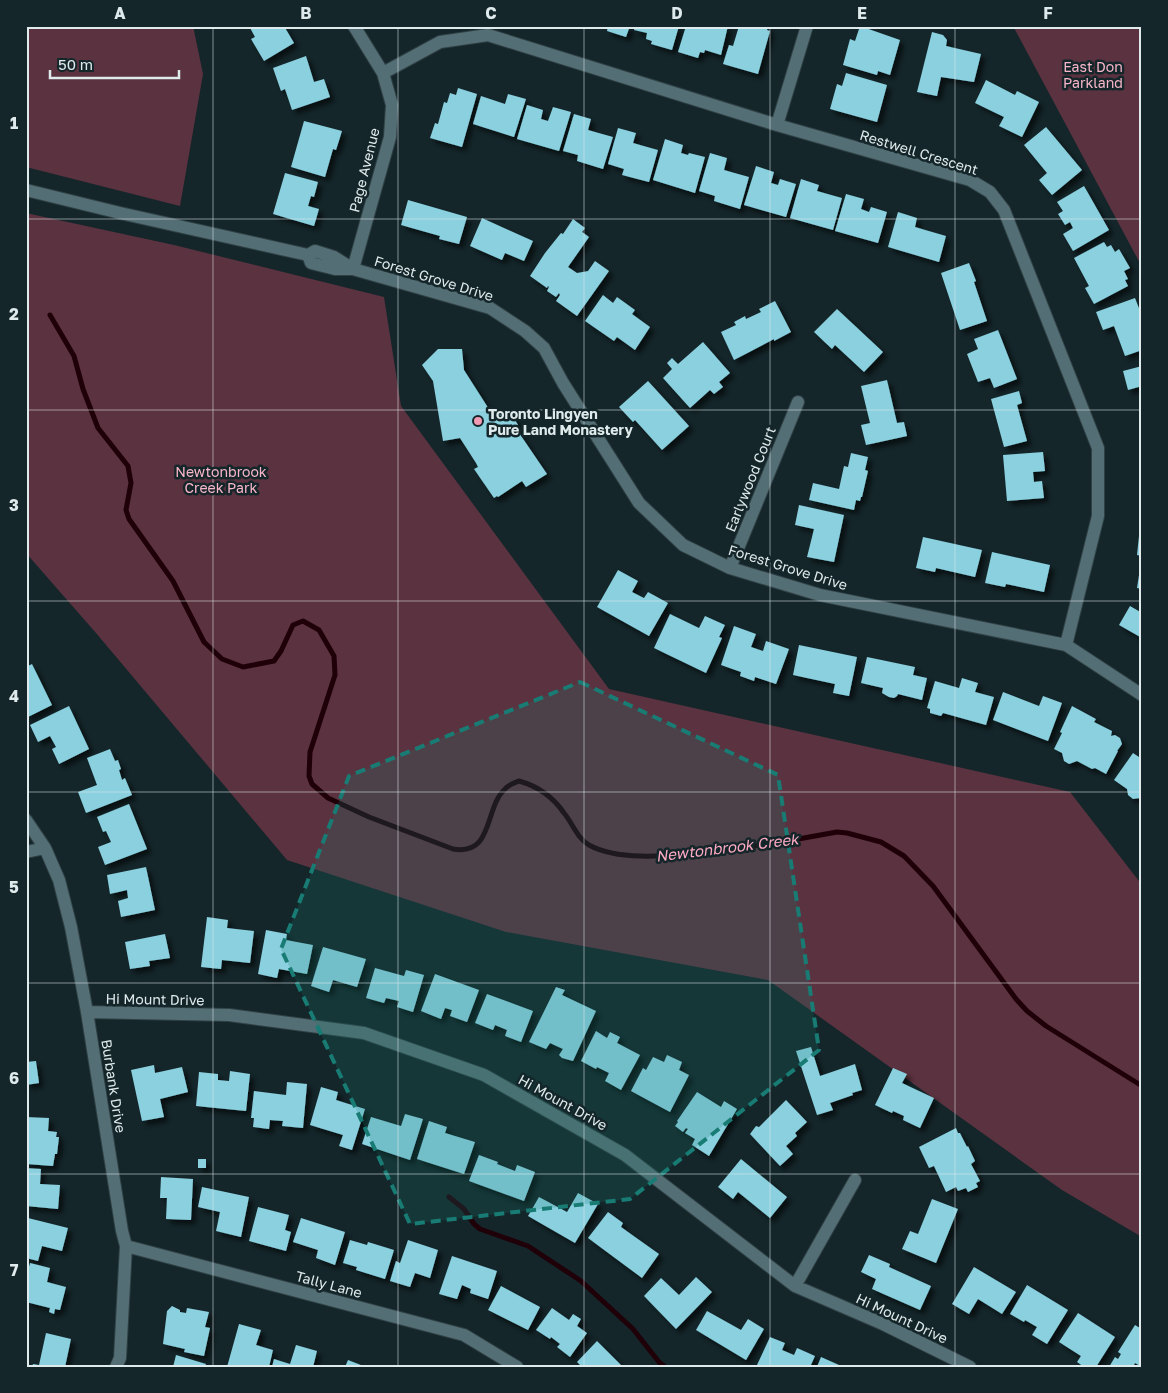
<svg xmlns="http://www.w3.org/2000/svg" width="1168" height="1393" viewBox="0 0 1168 1393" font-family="'Golos Text',sans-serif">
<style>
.green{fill:#5b323f}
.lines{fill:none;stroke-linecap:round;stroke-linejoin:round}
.stream{stroke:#1f0009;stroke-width:5}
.building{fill:#8ad0df;filter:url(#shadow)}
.minor-casing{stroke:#304145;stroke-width:14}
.minor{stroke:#536e74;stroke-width:12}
.marked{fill:#197c74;fill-opacity:0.2;stroke:#197c74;stroke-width:4;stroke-dasharray:10 6;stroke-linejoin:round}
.grid{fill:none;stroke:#dfeaec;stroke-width:1;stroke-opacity:0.55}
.poi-dot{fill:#f19ab3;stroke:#14262a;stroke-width:2}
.labels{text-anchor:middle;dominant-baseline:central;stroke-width:5;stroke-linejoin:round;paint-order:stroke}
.park-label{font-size:14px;fill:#fab6c9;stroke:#14262a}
.street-label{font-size:14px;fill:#dfeaec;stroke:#14262a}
.poi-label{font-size:14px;font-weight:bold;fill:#dfeaec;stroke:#14262a;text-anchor:start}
.water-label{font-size:15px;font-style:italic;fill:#ffaac3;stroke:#14262a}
.neatline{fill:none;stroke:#dfeaec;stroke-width:2}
.grid-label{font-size:16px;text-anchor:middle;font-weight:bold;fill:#dfeaec}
</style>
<defs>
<filter id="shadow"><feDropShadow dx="4.5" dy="4.5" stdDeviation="2.5" flood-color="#0009"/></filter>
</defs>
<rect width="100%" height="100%" fill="#14262a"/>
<path class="green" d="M26,26H193L203,74L180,206L26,167Z
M1013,26H1142V267Z
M26,213L174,245L384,297L401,406L609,689L1070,792L1142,885V1237L1062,1190L768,980L506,932L287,860L96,633L26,553Z"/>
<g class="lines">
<path class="stream" d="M50,315L74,356L83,389L98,428L128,466L131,483L126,510L129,519L173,581L204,642L222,659L243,667L274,661L281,651L293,625L303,621L319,630L334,656L335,675L310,752L309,776L312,784L328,798L369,817L453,849C494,856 484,808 505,789C508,785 514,783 519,781C537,786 553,797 564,813C573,824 577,838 589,845C618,861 666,856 698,853C745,848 790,841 837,832L847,833L881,842L904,856L933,886L1016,999L1027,1011L1046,1026L1142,1086
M449,1197L464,1209L474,1224L480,1229L528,1246L581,1281L633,1329L659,1362L665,1367"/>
</g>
<path class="building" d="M249,26H284L294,43L264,61L251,39L255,37Z
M608,26H630L626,37L607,31Z
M635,26H679L672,50L651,44L652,41L646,39L647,33L634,30Z
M686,26H728L721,55L705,50L704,53L700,52L698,58L678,52Z
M739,26H768L767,30L770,31L758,74L723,64L729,45L733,46Z
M860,26L900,40L890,75L878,71L877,75L843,65L850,39L855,41Z
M932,32L943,35L947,40L946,46L981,54L974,82L941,77L937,96L917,92Z
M306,56L314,82L324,79L330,97L292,110L285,89L281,91L273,68Z
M846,73L887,85L877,122L830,109L837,84L842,86Z
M986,80L1015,95L1017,91L1039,102L1022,137L999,126L1004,117L975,103Z
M458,88L477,94L462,147L430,138L435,123L438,124L444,102L447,103L450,93L456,95Z
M508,94L526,99L514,137L473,124L481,96L505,104Z
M527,105L543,110L541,119L548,121L553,107L571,112L559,151L517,139Z
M574,114L591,119L588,130L613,137L603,169L577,161L578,155L563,151Z
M304,121L342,131L336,150L333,149L325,177L291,167Z
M1046,127L1082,170L1052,195L1039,180L1047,173L1024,145Z
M618,128L636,133L633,143L658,150L649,182L622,175L624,169L608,164Z
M665,139L683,145L681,153L688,155L689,153L705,157L695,193L653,180Z
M710,153L727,158L724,170L749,177L740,209L714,201L715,196L699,191Z
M756,166L774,172L771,183L778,185L780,179L796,184L786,217L744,205Z
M285,173L318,182L314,197L311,196L308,206L319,209L314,226L273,214Z
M801,179L819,185L817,191L842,198L833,230L790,218Z
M1084,186L1109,230L1073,251L1063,234L1073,228L1070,222L1065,225L1058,214L1063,211L1057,202Z
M846,194L864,199L861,209L869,212L871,207L887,212L878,243L835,231Z
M408,200L467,217L459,244L439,239L440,236L401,225Z
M898,212L917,218L915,227L946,236L939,262L888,247Z
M482,218L533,241L524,261L505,253L502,260L470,246Z
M573,219L585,228L582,232L589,237L568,267L577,273L588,271L595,261L609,271L577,316L556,301L560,295L559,293L556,297L547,291L549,287L548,286L547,288L530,276L545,253L561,233L563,234Z
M1104,242L1107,247L1111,245L1115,252L1119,249L1130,268L1124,271L1128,279L1125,280L1128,286L1094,304L1085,288L1089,286L1074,258Z
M969,263L976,281L974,282L987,321L960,330L941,273Z
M603,295L613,303L617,297L635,310L632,314L650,327L635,350L617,337L614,341L585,321Z
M1135,298L1142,316V350L1125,356L1114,326L1103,330L1096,312Z
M775,301L791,332L774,341V339L734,360L721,332L736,325L734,322L745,316L746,319L761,312L759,309Z
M837,309L883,352L864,372L835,345L832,349L814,332Z
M998,330L1017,379L994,388L990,378L978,382L967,354L978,349L974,339Z
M703,342L730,373L719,382L723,387L714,394L710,390L690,408L663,378L672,369L667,363L672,358L678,364Z
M438,349H462L464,370L494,417L504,410L509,417L512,415L518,425L515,427L547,474L526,487L522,481L498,497L497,496L494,498L474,469L478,467L476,463L460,438L443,441L433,381L422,365Z
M1142,366V386L1128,390L1123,371Z
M887,380L897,423L904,422L907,436L866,445L861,425L870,423L861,386Z
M648,381L689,426L662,450L635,420L633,422L619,407Z
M1019,391L1022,403L1017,405L1027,441L1004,447L991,399Z
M1043,452L1045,471L1033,472L1034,482L1042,481L1044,498L1007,501L1003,455Z
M851,453L868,457L865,470L868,471L862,497H861L860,501L856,500L854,510L809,500L813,483L839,489L844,466L848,467Z
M799,505L844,515L834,562L807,557L814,529L795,525Z
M1139,536H1142V556L1137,555Z
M923,537L982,550L975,577L936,568L935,572L916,568Z
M992,552L1050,565L1044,592L1006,584L1005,587L985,583Z
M1141,562H1142V589L1137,588Z
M618,570L638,581L632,592L644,598L648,592L668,603L649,636L597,607Z
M1130,606L1142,613V638L1119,625Z
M670,614L699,628L705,616L725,625L719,637L722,638L706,673L654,648Z
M734,626L756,634L751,647L763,651L766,641L789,649L776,684L755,677L754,681L740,676L741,672L721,665Z
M799,645L857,657L849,696L833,693L835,684L793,675Z
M867,657L915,667L913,675L927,678L922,700L898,694L897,696L894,698L889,697L882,693L883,688L861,683Z
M32,664L52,705L26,718V667Z
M962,678L978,683L975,692L994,697L986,725L943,713L941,716L930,713V709L927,708L935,681L959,688Z
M1003,692L1039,706L1043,696L1062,703L1048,741L993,720Z
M69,706L89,749L59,764L52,749L56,747L50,736L38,742L30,725Z
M1072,706L1096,719L1094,722L1112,731L1111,736L1115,735L1120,738L1122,744L1117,751H1118L1106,774L1095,768L1092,769L1077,761L1069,764L1064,761L1062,753L1054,749L1062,733L1060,732Z
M110,749L115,761L118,760L121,769L119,770L122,780L125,778L132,795L86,813L78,792L97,785L87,758Z
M1133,753L1142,759V799L1140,798L1133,799L1128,795L1127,789L1114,780Z
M129,804L147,849L105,865L98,847L111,842L106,831L103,832L97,817Z
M146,867L155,910L121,917L118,901L128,898L127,890L110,894L107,875Z
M207,917L228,920L227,928L254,931L250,963L222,960L221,969L201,967Z
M266,930L287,934L286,940L313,945L307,974L279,969L277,978L258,974Z
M165,934L170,958L149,961L150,966L130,969L125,942Z
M323,947L366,959L357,987L333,980L329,992L311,986Z
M375,968L404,976L406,970L424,975L413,1012L397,1007L399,1001L386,998L384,1003L366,998Z
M435,974L479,990L467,1022L450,1016L452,1010L445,1008L441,1019L421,1011Z
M556,987L565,990L562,995L596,1011L573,1061L562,1058L559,1055L563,1049L550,1043L546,1049L529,1042Z
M487,994L533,1011L521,1042L505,1036L507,1030L495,1025L493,1030L475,1023Z
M596,1031L607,1038L610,1032L620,1037L617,1043L640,1055L621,1090L605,1081L609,1073L597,1067L596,1069L581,1061Z
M811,1047L820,1076L855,1064L862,1090L852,1093L853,1095L830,1103L833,1110L817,1115L796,1051Z
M667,1055L682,1062L679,1070L689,1075L670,1112L631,1091L643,1068L646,1070L653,1057L664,1062Z
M36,1061L39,1083L26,1085V1062Z
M154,1065L155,1073L182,1067L188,1092L160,1099L164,1117L142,1121L131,1070Z
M893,1068L907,1074L902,1083L934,1098L920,1128L903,1120L904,1116L893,1111L892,1113L875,1105Z
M230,1071L250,1074L246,1111L196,1106L199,1072L218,1074V1080L229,1081Z
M287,1082L307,1084L303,1128L282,1126L283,1121L270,1120L269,1129L253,1127L254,1118H251L254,1091L286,1095Z
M321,1087L338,1092L336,1100L365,1109L352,1150L339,1146L343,1135L310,1125Z
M697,1092L721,1107L724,1101L737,1109L709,1156L692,1145L695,1139L685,1133L688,1129L686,1128L683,1132L675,1126L678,1122L677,1121Z
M786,1100L807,1122L795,1133L797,1136L786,1146L793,1154L780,1166L750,1134L756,1126L759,1127Z
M405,1114L423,1119L410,1160L362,1144L371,1117L401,1126Z
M26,1117L49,1118L48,1131L57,1132L56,1137H59L57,1154H55L53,1166L26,1164Z
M429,1121L447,1127L445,1133L475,1142L464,1174L417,1159Z
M956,1128L958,1133H960L967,1147L968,1146L975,1161L971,1164L980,1181L976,1183L978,1187L968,1192L966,1188L958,1191L956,1187L946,1192L934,1166L929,1168L919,1147Z
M479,1155L498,1162L497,1164L515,1171L517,1165L535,1172L524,1201L469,1181Z
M198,1159H206V1168H198Z
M741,1159L787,1197L770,1218L738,1192L733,1199L718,1187Z
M26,1168L41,1169L40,1184L60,1185L58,1209L26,1206Z
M161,1177L193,1179L191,1220L166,1219L167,1198H160Z
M202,1187L249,1197L241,1237L216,1231L220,1212L198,1207Z
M578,1193L598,1204L575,1243L528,1216L539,1197L567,1212Z
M932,1199L958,1209L936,1263L902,1249L910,1231L918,1234Z
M258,1207L289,1215L285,1230L291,1232L286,1251L249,1241Z
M608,1212L623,1223L621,1227L659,1254L642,1278L588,1238Z
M28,1218L68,1228L62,1251L42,1246L38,1261L26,1258Z
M301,1218L345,1232L335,1265L316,1258L318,1250L293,1242Z
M350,1240L367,1245L368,1242L394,1250L385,1279L356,1270L357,1267L343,1263Z
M408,1240L438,1250L430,1278L415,1273L410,1287L390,1281L396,1261L400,1263Z
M869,1255L890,1264L889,1267L931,1286L920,1310L872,1289L876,1279L861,1272Z
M452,1256L497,1271L488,1299L470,1293L471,1289L462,1285L457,1299L439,1294Z
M30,1263L50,1268L47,1282L66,1287L60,1310L55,1309L54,1314L49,1312L50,1308L26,1302V1278Z
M974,1267L1016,1292L1002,1314L978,1299L969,1314L952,1304Z
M696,1277L712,1292L676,1329L644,1296L661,1278L679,1295Z
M1027,1285L1068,1310L1047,1344L1032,1335L1037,1327L1025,1320L1024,1322L1010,1314Z
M501,1286L540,1307L528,1330L488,1310Z
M172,1306L180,1310V1312L186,1313L187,1308L209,1312L205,1327L210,1328L204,1356L184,1352L185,1349L163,1344L167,1311Z
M552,1308L569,1320L573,1314L581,1319L577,1326L587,1333L570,1357L557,1347L560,1344L551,1337L550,1339L536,1330Z
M707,1311L741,1330L748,1319L764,1329L746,1360L696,1330Z
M1078,1313L1115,1337L1096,1367H1084L1077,1362L1081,1356L1059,1342Z
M239,1324L261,1330L256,1345L273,1350L269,1367H227Z
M1135,1325L1140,1328L1142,1326V1367L1135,1363L1133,1367H1109L1115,1357L1118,1359L1121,1354L1118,1352Z
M46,1333L71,1339L65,1367H32L33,1364L39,1365Z
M770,1337L785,1343L782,1350L794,1355L797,1348L815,1356L810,1367H760L757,1365Z
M597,1341L623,1367H582L577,1362Z
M296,1345L317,1351L313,1367H272L274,1359L290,1364Z
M176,1355L206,1364L205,1367H173Z
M821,1357L839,1365V1367H817Z
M348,1360L366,1367H345Z"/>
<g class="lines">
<g class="minor-casing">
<path id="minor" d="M383,73L440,42L488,35L777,125L970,180L990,192L1004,210L1098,448V516L1066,645
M777,125L807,26
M26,190L120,213L308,255L315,251L334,257L353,269L490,308L525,331L544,348L563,383L639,503L683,545L730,568L820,595L1066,645L1142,695
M308,255L311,263L335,269H353
M353,269L390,137L392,105L383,73L354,26
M730,568L798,402
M26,820L45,848L59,880L71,927L87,1012L122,1231L126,1246L120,1358L116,1367
M26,852L45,848
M87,1012L229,1015L364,1033L484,1075L625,1155L795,1286L883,1324L970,1367
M126,1246L464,1335L517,1367
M795,1286L855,1180"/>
</g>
<use href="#minor" class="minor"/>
</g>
<path class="marked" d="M580,682L778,775L819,1050L630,1199L410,1224L281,949L349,776Z"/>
<path class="grid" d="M213,26V1367M398,26V1367M584,26V1367M770,26V1367M955,26V1367M26,219H1142M26,410H1142M26,601H1142M26,792H1142M26,983H1142M26,1174H1142"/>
<circle class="poi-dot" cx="478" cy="421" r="5"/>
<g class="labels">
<g class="park-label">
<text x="1093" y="66">East Don<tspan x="1093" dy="16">Parkland</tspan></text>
<text x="221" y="471">Newtonbrook<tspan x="221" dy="16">Creek Park</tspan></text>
</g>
<g class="street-label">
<text transform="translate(919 152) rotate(17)">Restwell Crescent</text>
<text transform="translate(364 170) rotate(-76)">Page Avenue</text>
<text transform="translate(434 278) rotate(17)">Forest Grove Drive</text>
<text transform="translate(750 479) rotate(-68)">Earlywood Court</text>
<text transform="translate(788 567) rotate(17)">Forest Grove Drive</text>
<text transform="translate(155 999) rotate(1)">Hi Mount Drive</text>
<text transform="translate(114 1086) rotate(81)">Burbank Drive</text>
<text transform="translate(563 1102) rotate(29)">Hi Mount Drive</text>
<text transform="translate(329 1284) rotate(15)">Tally Lane</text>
<text transform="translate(902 1318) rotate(25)">Hi Mount Drive</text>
</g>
<g class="poi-label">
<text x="488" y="413">Toronto Lingyen<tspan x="488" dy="16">Pure Land Monastery</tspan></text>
</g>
<g class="water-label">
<text transform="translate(727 847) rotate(-7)">Newtonbrook Creek</text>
</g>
</g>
<rect width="1168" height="1393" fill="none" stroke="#14262a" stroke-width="55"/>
<path d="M50 70v8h129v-8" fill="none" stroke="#dfeaec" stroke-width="2.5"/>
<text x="58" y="70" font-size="15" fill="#dfeaec" stroke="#14262a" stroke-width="4" paint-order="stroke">50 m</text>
<rect x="28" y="28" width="1112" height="1338" class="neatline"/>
<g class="grid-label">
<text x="120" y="19">A</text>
<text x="306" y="19">B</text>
<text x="491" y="19">C</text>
<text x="677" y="19">D</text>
<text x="862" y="19">E</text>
<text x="1048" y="19">F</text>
<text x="14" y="129">1</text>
<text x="14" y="320">2</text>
<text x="14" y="511">3</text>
<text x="14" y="702">4</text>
<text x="14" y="893">5</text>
<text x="14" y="1084">6</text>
<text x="14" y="1276">7</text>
</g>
</svg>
